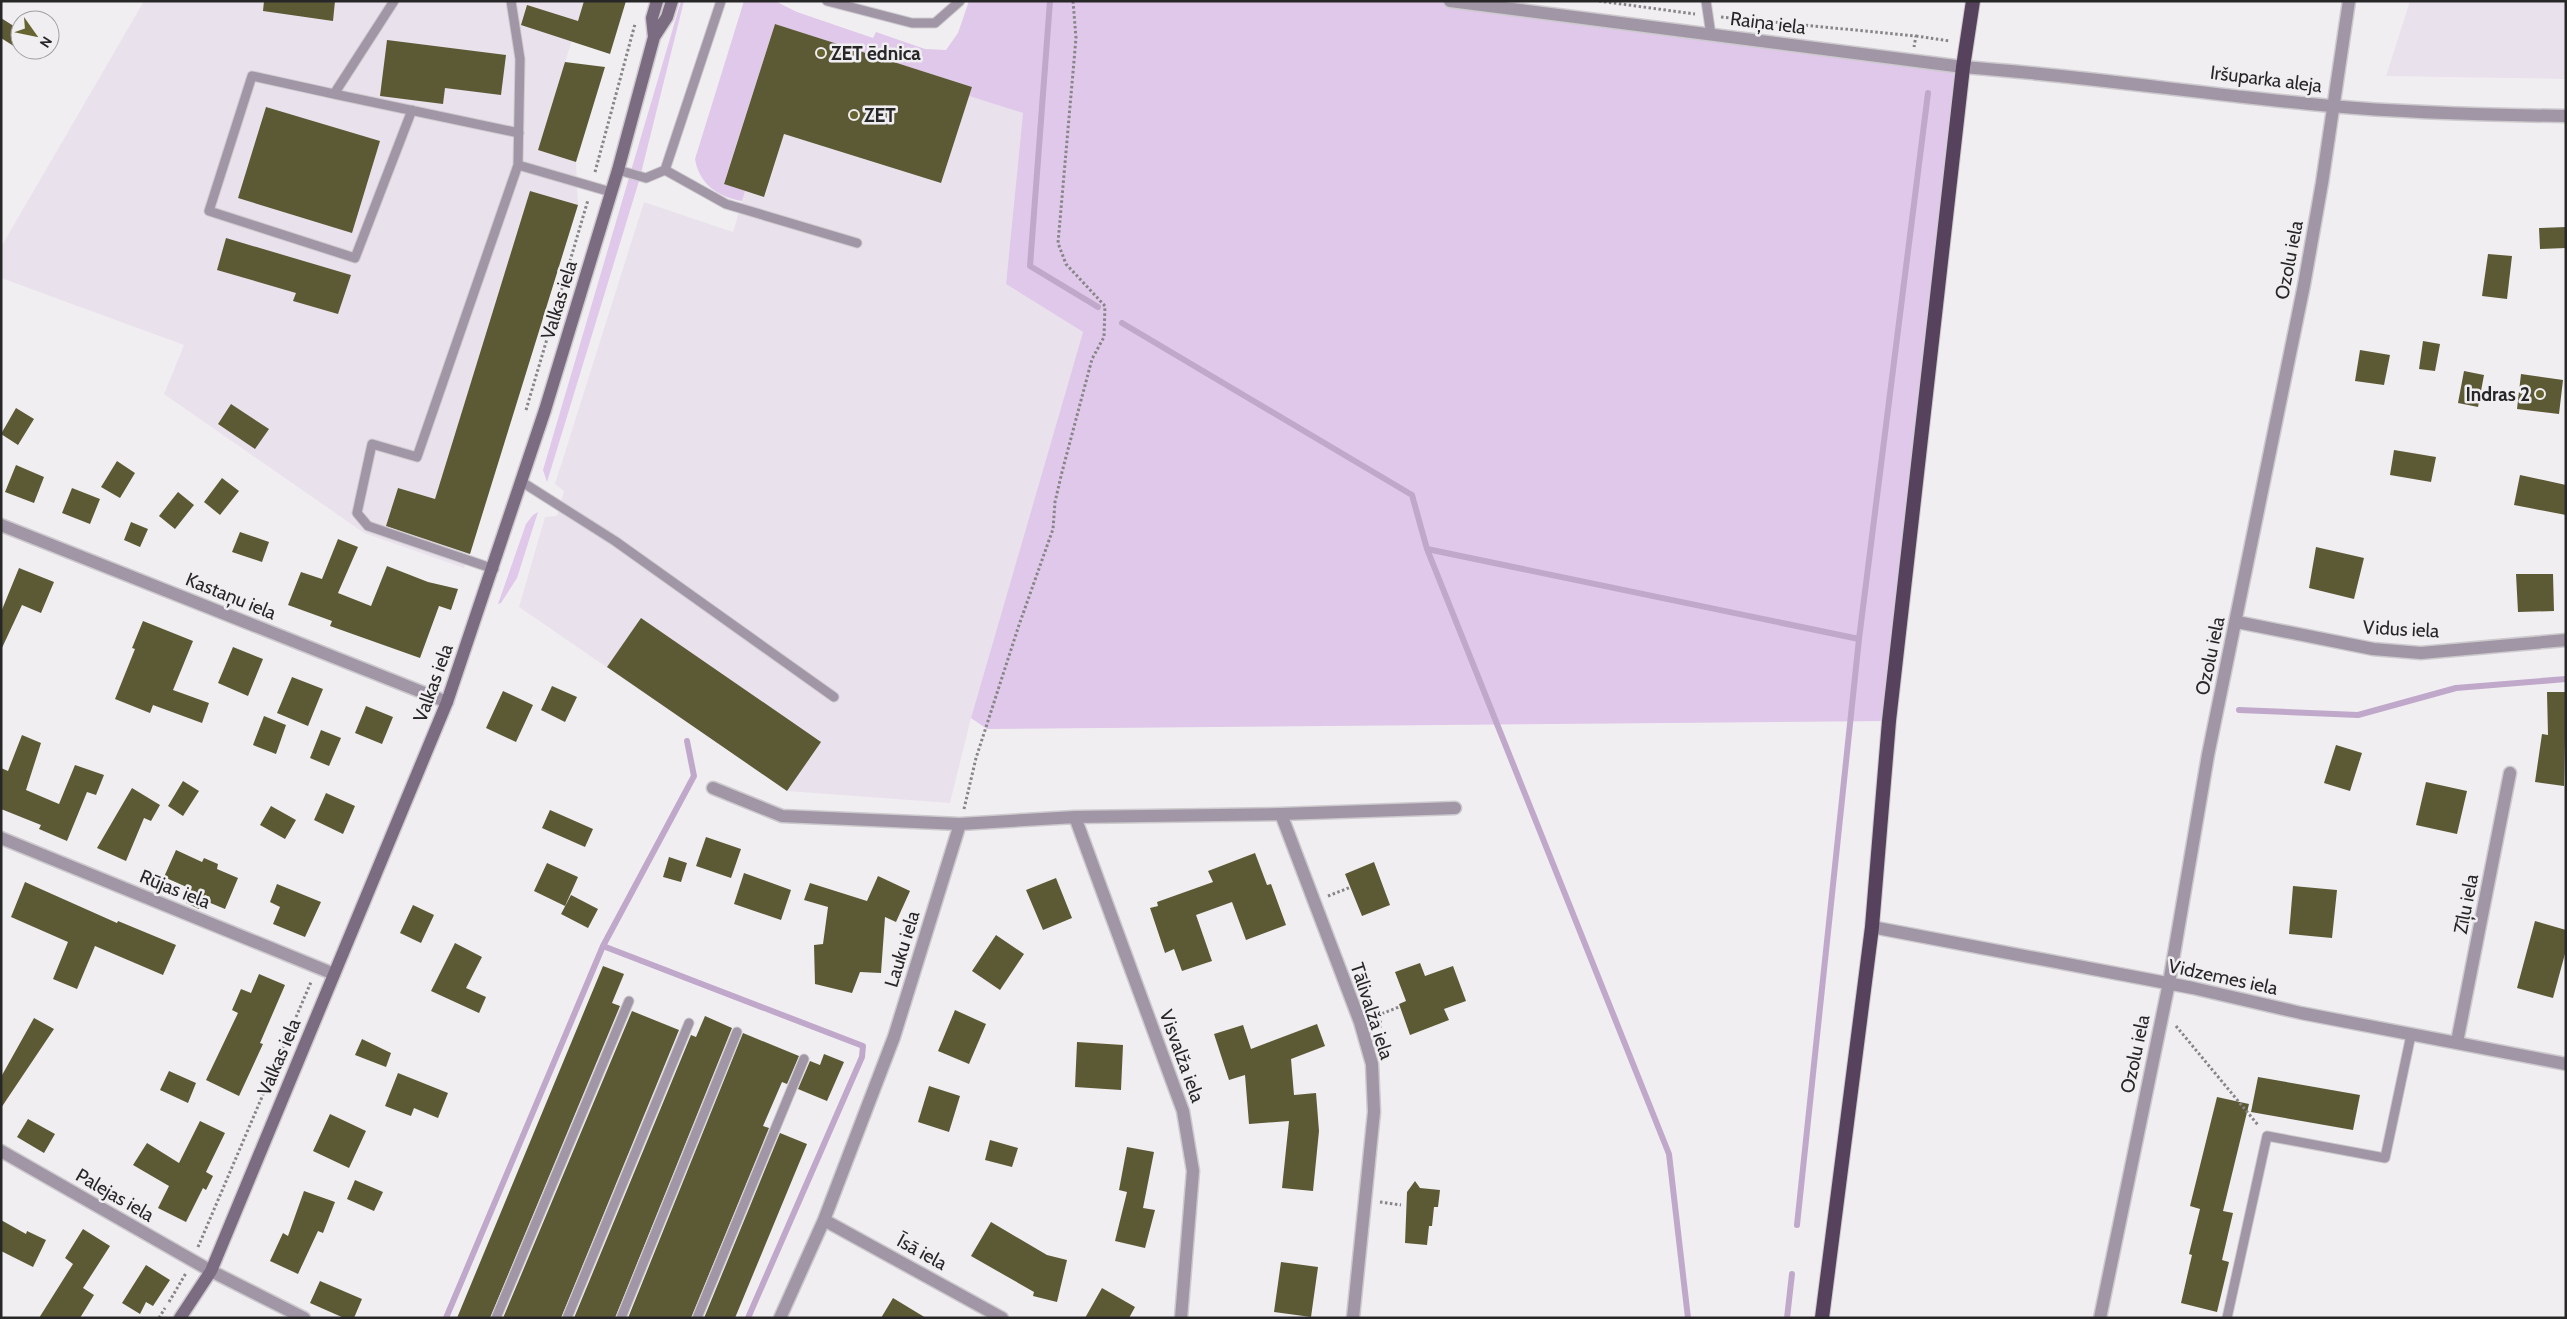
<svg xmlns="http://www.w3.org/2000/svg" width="2567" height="1319" viewBox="0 0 2567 1319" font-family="Cabin,sans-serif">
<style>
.built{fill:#e9e1ec}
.green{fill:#dfc8e9}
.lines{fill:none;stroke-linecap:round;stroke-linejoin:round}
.stream{stroke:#c0a8ca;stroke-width:6}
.building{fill:#5c5a35}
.service-casing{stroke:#cdcace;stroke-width:11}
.minor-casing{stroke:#cdcace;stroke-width:15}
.tertiary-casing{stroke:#cdcace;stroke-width:15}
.secondary-casing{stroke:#cdcace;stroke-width:15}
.trunk-casing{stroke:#cdcace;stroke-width:16}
.path{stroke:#878587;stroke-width:3;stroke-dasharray:2.5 2.5;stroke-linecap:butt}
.service{stroke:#a196a6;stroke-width:9}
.minor{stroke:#a196a6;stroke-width:12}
.tertiary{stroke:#a196a6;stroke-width:12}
.secondary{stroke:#7c6c82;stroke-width:12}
.trunk{stroke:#56425d;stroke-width:14}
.poi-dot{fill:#666431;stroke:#f1eef2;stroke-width:2}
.labels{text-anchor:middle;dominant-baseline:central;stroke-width:5;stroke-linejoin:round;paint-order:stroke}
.street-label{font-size:19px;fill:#282728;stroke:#f1eef2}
.poi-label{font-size:19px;font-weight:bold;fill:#282728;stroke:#f1eef2;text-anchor:start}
</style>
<rect width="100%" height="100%" fill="#f1eef2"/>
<path class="built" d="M144,1H584L538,150L576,162L578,205L464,568L364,533L164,394L184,345L1,278V247Z
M2410,1H2566V79L2386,76Z
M969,96L1023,113L1006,284L1083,332L971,718L950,803L787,791L519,607L545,517L557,516L564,491L555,484L644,202L733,232L745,191L765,196L784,134L941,183Z"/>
<path class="green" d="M681,1H684L639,181L547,482L543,470Z
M744,1H775L797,12L873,38L876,32L925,49L946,50L958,33L969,1H1450L1963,67L1889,721L987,729L971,718L1083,332L1006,284L1023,113L969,96L972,87L775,24L724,183L745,191L742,201C718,197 699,184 695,159Z
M538,512L517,578L501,603L498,604L526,524L533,515Z"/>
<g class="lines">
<path class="stream" d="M1050,1L1030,266L1098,307
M1122,323L1412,495L1427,549L1669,1154L1688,1318
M1427,549L1859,639
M2239,710L2358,715L2456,688L2566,679
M603,946L863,1046L862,1057L748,1318
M1797,1225L1859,639L1928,93
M446,1318L603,946L694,776L687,741
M1787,1318L1792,1274"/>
</g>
<path class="building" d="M264,1H335L333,21L263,11Z
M584,1H626L610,54L521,25L527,5L578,21Z
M1,18L20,30V50L1,38Z
M775,24L972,87L941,183L784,134L764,197L724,184Z
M387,40L506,55L501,95L445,88L443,104L380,96Z
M565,62L605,67L576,162L538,150Z
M266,107L380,141L352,233L238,198Z
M530,191L578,205L470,554L386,526L398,488L435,499Z
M2566,227V248L2540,249L2539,228Z
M226,238L351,275L338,314L293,301L296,293L217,270Z
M2488,254L2512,256L2507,299L2482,296Z
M2423,341L2440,344L2435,371L2419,369Z
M2360,350L2390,355L2384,385L2355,381Z
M2464,371L2484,375L2478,407L2458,403Z
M2521,374L2563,380L2559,414L2517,409Z
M231,404L269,429L255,449L218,424Z
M16,408L34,419L18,445L1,434Z
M2394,450L2436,457L2431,482L2390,475Z
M117,461L135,473L120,498L101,487Z
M16,465L44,477L34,503L5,492Z
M2520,475L2566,485V515L2514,505Z
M222,478L239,491L220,515L204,502Z
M72,488L100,499L90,524L62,513Z
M178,492L194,505L175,529L159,516Z
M131,522L148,529L140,547L124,540Z
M240,532L269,542L262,562L232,552Z
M338,539L358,547L338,593L371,606L387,566L428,582L458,589L451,610L439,606L420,658L330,626L332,621L288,605L301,572L322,579Z
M2316,547L2364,558L2354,599L2309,588Z
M19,568L54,582L41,613L22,605L1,650V612Z
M2516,574H2553L2554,611L2518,612Z
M641,618L821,742L787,791L607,667Z
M143,621L193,641L173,690L209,703L202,723L153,705L150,713L115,699L135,649L132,648Z
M233,647L263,659L248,696L218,683Z
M292,677L323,689L308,726L277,713Z
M552,686L577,697L565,722L541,710Z
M503,691L533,705L516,742L486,728Z
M2547,692H2566L2564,786L2535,782L2542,734L2548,735Z
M366,706L393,717L382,744L355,733Z
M264,716L286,725L276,754L253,745Z
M321,730L341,738L329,766L310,758Z
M22,735L41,743L26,790L59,804L75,765L104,775L96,795L87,792L67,841L39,829L41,825L1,809V768L8,771Z
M2336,745L2362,753L2350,791L2324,783Z
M183,781L199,791L183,816L168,806Z
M2426,782L2467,791L2457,834L2416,825Z
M132,788L160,805L151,821L144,818L126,861L97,848Z
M326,793L355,806L343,834L314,820Z
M271,806L296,820L285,839L260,825Z
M550,810L593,829L585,847L542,828Z
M706,837L741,849L731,878L696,866Z
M176,850L202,862L204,858L218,864L217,869L238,878L225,909L208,902L210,897L205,895L199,909L186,903L191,889L164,877Z
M1255,853L1267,885L1271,884L1286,925L1246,940L1232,902L1196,915L1212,961L1182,971L1174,949L1165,953L1150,908L1158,906L1157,902L1213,882L1208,871Z
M669,857L687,863L681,882L663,877Z
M1374,862L1390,905L1362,916L1345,874Z
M547,863L578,877L565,906L534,891Z
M744,873L791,890L781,920L734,904Z
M878,876L910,891L896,922L885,917L881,973L860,972L852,993L815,984L814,945L823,944L828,907L804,900L810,883L867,901Z
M1056,878L1072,918L1043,930L1026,890Z
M25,882L117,923L118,921L176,945L163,975L95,946L77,989L53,979L68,942L11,917Z
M277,884L321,902L305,937L273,924L280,907L270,902Z
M2293,886L2337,890L2332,938L2289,934Z
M571,895L598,909L588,928L561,914Z
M413,905L434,915L421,943L400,933Z
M2535,921L2566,930V950L2553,998L2517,988Z
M996,935L1024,954L1000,990L972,971Z
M455,943L482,957L466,988L486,997L479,1013L431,991Z
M1420,963L1425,976L1453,966L1466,1001L1444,1009L1449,1020L1410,1035L1399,1004L1406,1001L1395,972Z
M603,966L624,974L612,1003L620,1006L490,1318H457Z
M259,974L285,985L260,1043L263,1044L239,1096L206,1080L238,1013L232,1010L241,989L251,993Z
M955,1010L986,1024L969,1064L938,1051Z
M632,1011L679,1030L561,1318H503Z
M705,1016L732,1028L615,1318H574L691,1035L696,1037Z
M34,1018L54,1029L1,1108V1077Z
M1317,1024L1325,1046L1291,1059L1294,1095L1316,1093L1319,1131L1313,1191L1282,1188L1289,1121L1249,1124L1245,1075L1229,1080L1214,1034L1243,1025L1251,1049Z
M743,1033L799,1056L787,1084L782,1082L763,1126L769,1128L691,1318H628Z
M362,1039L391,1053L386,1067L355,1055Z
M1077,1042L1123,1045L1121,1090L1075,1087Z
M824,1054L844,1062L827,1101L798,1089L810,1061L820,1065Z
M169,1071L196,1083L188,1103L160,1090Z
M398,1073L448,1093L438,1118L414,1108L411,1116L385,1106Z
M2258,1077L2360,1095L2353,1130L2251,1112Z
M929,1086L960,1096L949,1132L918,1122Z
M2217,1097L2249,1104L2223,1211L2233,1213L2222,1260L2229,1262L2217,1312L2181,1303L2192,1255L2189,1254L2200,1209L2190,1206Z
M330,1114L366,1131L349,1168L313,1151Z
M28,1119L55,1134L44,1153L17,1137Z
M200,1121L225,1133L206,1172L213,1176L206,1190L203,1188L186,1222L158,1208L169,1186L133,1165L147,1143L179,1163Z
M780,1133L807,1144L735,1318H704Z
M990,1140L1018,1148L1012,1167L985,1160Z
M1127,1147L1154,1152L1143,1208L1155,1210L1145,1248L1115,1241L1127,1192L1119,1190Z
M355,1180L383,1192L374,1211L347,1199Z
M1415,1181L1420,1188L1440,1190L1438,1207H1434L1432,1226H1429L1427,1245L1405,1243L1407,1192Z
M304,1191L335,1202L323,1233L318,1231L298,1274L270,1261L283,1233L288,1236Z
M1,1220L26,1234L27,1231L46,1240L33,1267L1,1251Z
M991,1222L1047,1255L1067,1260L1057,1302L1033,1296L1034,1292L971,1256Z
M83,1229L110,1246L83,1288L94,1295L80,1318H39L73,1264L65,1258Z
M1281,1262L1318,1267L1311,1317L1274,1312Z
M146,1265L170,1280L153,1306L146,1302L140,1314L122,1303Z
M320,1281L362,1299L354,1318H344L310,1303Z
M1102,1288L1135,1307L1129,1318H1085Z
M893,1298L926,1318H881Z"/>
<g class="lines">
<g class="service-casing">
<path id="service" d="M394,1L334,94L519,133
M721,1L665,170L726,204L857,243
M827,1L912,23H935L960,1
M1706,1L1711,35
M334,94L252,76L209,211L355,258L412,110
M518,165L611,192
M618,170L646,178L665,170
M522,482L615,541L834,697
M494,569L368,526L357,513L372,444L417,457L518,165L520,59L511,1
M496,1318L629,1001
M567,1318L689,1023
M621,1318L737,1032
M697,1318L804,1059
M2227,1318L2267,1136L2385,1158L2411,1035"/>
</g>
<g class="minor-casing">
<path id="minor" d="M1963,67C2086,76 2208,95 2331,106C2409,113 2488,115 2566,116
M1,525L447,702
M2237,622L2373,649L2421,653L2566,640
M713,788L782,816L960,824L1075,817L1281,814L1455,808
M1281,814L1360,1022L1372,1064L1374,1112L1353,1318
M1075,817L1183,1111L1193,1171L1181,1318
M1,838L334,974
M1872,927L2193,988L2301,1013L2566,1064
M2457,1042L2510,773
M1,1151L211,1271L304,1318
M824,1220L1002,1318
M780,1318L824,1220L894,1037L960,824
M2100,1318L2169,983L2208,755L2304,285L2322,183L2349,1"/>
</g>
<g class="tertiary-casing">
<path id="tertiary" d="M1450,1L1963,67"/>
</g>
<g class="secondary-casing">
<path id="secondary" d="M654,37L652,18L657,1
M180,1318L211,1271L447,702L545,410L618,170L654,37L667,17L672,1"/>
</g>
<g class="trunk-casing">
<path id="trunk" d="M1822,1318L1872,927L1889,721L1963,67L1973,1"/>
</g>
<path class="path" d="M1599,1L1695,14
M1721,17L1916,36L1914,47
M1916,36L1950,41
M595,172L635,24
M526,410L588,200
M964,809L976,758L1019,625L1053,529L1055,502L1062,472L1092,359L1104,337L1105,306L1066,264L1058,243L1076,38L1073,1
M1328,896L1351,887
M2176,1026L2258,1125
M1380,1028L1381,1014L1399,1007
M1380,1202L1401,1205
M198,1247L311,982
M169,1302L186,1273
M159,1318L165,1308"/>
<use href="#service" class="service"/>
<use href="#minor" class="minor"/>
<use href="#tertiary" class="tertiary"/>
<use href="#secondary" class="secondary"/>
<use href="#trunk" class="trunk"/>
</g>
<g class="poi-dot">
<circle cx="821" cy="53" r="5"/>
<circle cx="854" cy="115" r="5"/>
<circle cx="2540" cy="394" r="5"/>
</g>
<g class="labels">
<g class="street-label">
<text transform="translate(1768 23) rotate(7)">Raiņa iela</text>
<text transform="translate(2266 79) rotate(7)">Iršuparka aleja</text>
<text transform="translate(2289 260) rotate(-79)">Ozolu iela</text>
<text transform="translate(559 300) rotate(-73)">Valkas iela</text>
<text transform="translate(231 596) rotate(22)">Kastaņu iela</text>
<text transform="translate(2401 629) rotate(3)">Vidus iela</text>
<text transform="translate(2210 656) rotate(-78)">Ozolu iela</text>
<text transform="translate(433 683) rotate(-70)">Valkas iela</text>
<text transform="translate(175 889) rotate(22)">Rūjas iela</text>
<text transform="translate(2466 904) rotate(-79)">Zīļu iela</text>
<text transform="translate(902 949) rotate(-73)">Lauku iela</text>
<text transform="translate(2223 977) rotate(12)">Vidzemes iela</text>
<text transform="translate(1372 1011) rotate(72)">Tālivalža iela</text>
<text transform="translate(2135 1054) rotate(-78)">Ozolu iela</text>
<text transform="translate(1182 1056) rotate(70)">Visvalža iela</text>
<text transform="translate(279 1057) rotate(-67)">Valkas iela</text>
<text transform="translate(115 1195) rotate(30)">Palejas iela</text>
<text transform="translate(922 1252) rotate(29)">Īsā iela</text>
</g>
<g class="poi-label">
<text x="831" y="53">ZET ēdnica</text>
<text x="864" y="115">ZET</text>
<text x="2530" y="394" text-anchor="end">Indras 2</text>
</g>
</g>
<rect width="2567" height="1319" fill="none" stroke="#282728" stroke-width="5"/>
<g transform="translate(35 35) rotate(123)"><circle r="24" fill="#f1eef2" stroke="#a19ea1"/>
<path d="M0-4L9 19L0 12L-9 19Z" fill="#666431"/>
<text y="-8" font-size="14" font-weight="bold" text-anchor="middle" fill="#282728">N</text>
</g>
</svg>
